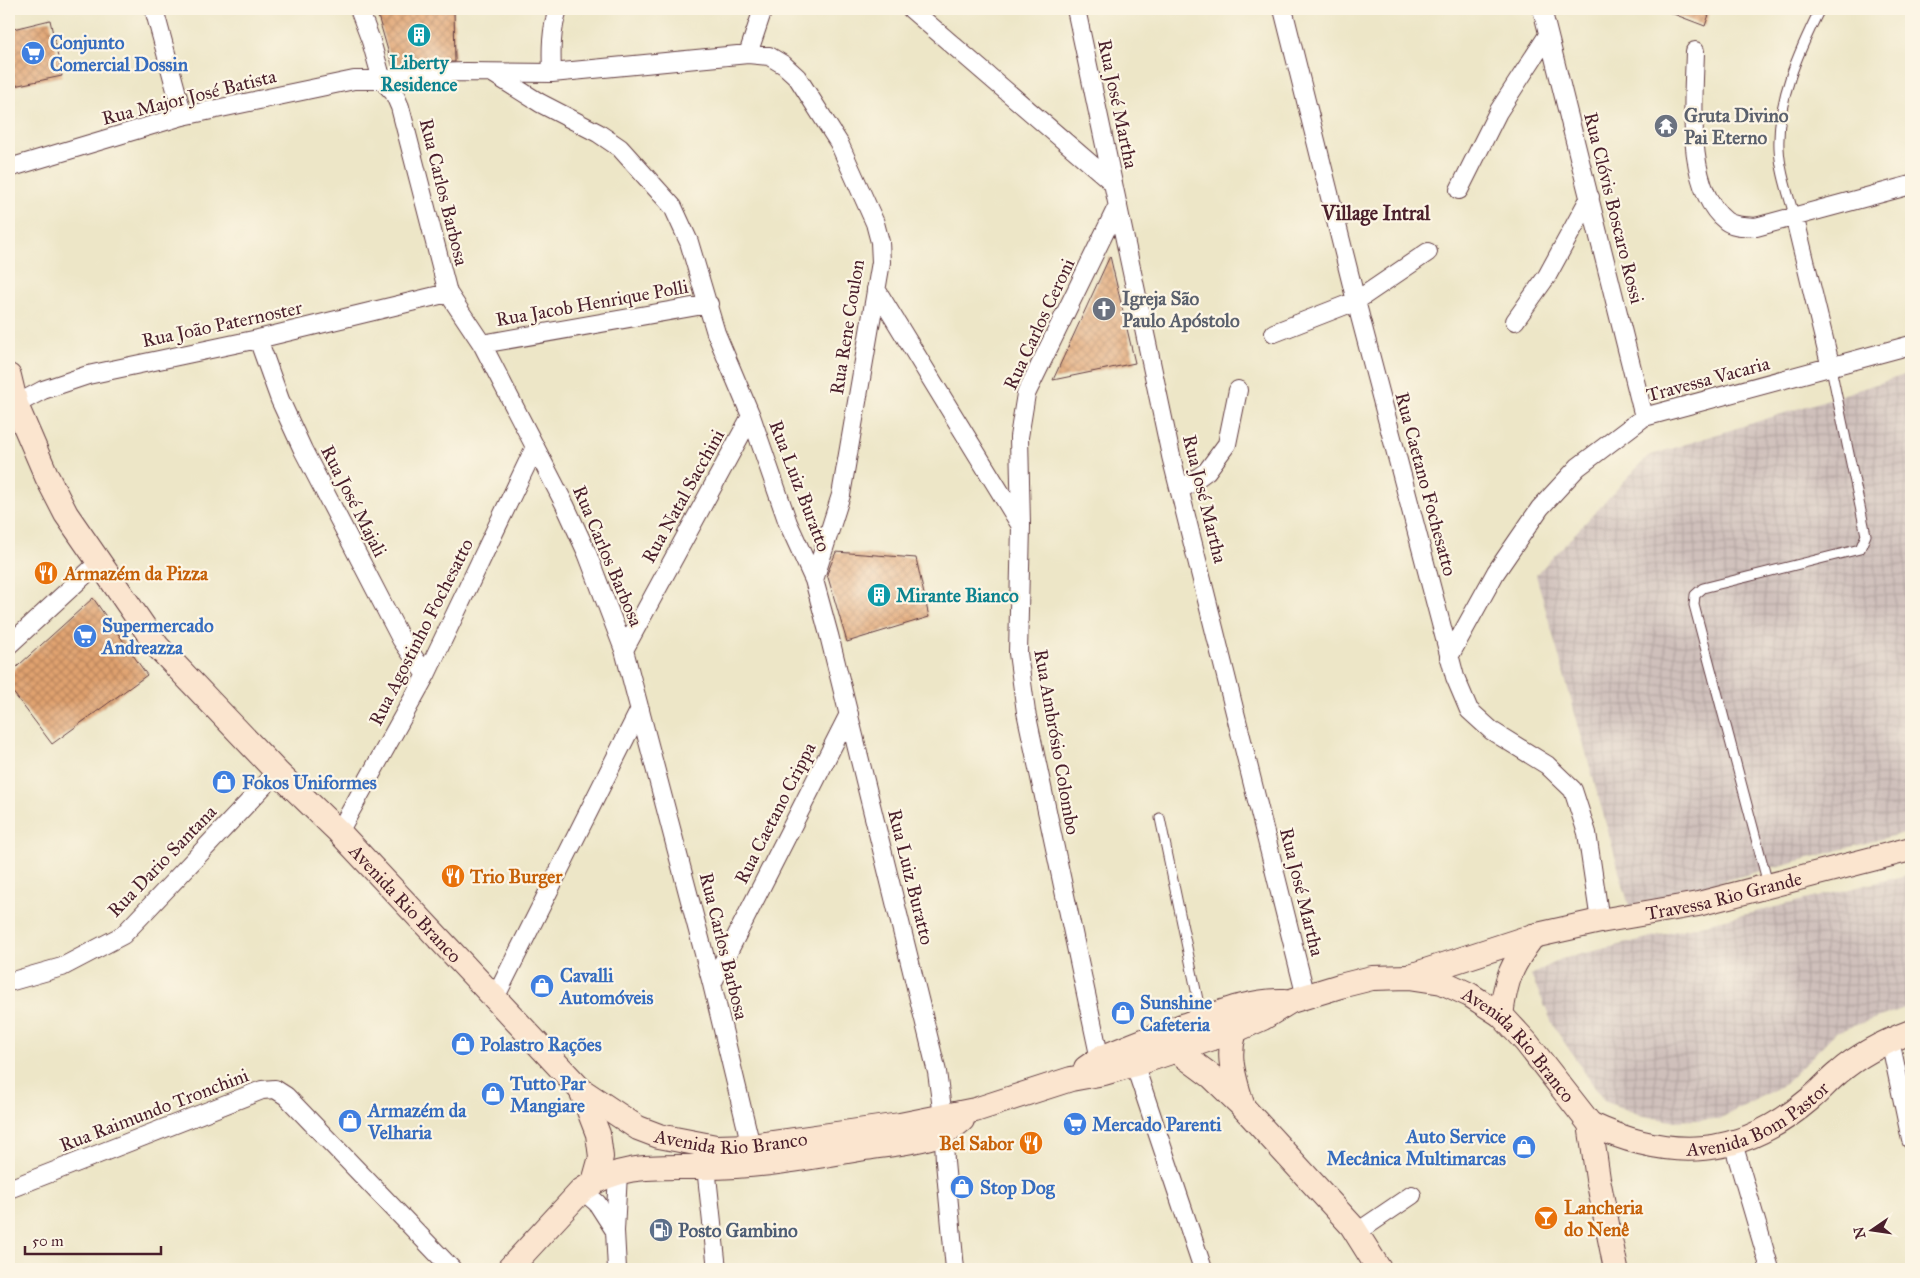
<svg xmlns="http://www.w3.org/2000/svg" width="1920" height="1278" viewBox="0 0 1920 1278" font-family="'IM FELL Great Primer',serif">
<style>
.industrial{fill:url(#industrial-grid)}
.building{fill:url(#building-cross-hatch)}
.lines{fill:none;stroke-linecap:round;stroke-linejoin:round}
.service-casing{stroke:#623d42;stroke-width:11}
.minor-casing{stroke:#623d42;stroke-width:20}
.secondary-casing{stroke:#623d42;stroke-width:26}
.service{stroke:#fff;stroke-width:9}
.minor{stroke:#fff;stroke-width:18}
.secondary{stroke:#fbe5cf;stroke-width:24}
.labels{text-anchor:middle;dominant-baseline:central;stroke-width:4.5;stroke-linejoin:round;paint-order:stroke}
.shop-label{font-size:19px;font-weight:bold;fill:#366cbe;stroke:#fcf5e5;text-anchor:start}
.culture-label{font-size:19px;font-weight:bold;fill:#0d838f;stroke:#fcf5e5}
.street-label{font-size:19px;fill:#4a1f2b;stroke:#fcf5e5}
.worship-label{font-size:19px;font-weight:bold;fill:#5b616d;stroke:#fcf5e5;text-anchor:start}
.food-label{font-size:19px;font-weight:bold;fill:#c56008;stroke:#fcf5e5;text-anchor:start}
.service-label{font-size:19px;font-weight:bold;fill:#4e5e75;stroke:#fcf5e5;text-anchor:start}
.neighbourhood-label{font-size:20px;font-weight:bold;fill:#4a1f2b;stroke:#fcf5e5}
</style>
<defs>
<pattern id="industrial-grid" width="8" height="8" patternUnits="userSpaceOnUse" patternTransform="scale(1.25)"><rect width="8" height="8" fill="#cfc0bb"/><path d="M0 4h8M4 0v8" fill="none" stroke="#b3a5a1"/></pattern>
<pattern id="building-cross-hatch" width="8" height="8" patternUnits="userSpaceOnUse" patternTransform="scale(1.25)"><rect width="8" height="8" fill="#e0a26f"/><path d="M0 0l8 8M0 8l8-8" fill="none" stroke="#b8835b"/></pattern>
</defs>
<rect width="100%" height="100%" fill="#fcf5e5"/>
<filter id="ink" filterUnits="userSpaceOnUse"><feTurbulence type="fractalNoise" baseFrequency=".02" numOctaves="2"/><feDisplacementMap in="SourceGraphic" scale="10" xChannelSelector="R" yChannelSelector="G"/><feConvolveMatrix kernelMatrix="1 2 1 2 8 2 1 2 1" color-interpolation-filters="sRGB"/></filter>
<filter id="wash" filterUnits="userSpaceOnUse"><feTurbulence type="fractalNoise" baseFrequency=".0096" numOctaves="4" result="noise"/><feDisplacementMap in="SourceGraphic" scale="20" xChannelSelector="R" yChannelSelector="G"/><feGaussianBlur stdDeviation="1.12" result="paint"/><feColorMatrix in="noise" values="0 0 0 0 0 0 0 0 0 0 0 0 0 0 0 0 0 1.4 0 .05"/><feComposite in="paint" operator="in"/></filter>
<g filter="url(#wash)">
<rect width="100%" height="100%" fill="#ede6c7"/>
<path class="industrial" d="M1911,373V831L1629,906L1536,575L1648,456Z
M1911,874V1006L1836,1032L1785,1084L1719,1119L1671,1121L1643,1116L1604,1101L1554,1027L1531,975L1561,959Z"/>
<g id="blocks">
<path class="building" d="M376,9H454L455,62H430L393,68Z
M1663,9H1711L1705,26L1663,10Z
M50,20L62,76L9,87V30Z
M1110,256L1135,363L1053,380Z
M836,552L916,558L929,617L847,642L827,574Z
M93,598L147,675L52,744L9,687V674Z"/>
</g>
</g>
<g filter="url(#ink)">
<use href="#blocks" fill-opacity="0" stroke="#623d42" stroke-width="1"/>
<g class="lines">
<g class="service-casing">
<path id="service" d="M1794,215C1788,193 1780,171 1779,148C1777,99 1799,51 1820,9
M1160,818L1202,1019
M1768,884L1694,605L1695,595L1703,588L1860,549L1866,535L1831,368"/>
</g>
<g class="minor-casing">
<path id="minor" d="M154,9L183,116
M359,9L371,41L382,80L394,93L400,107L448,293L482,344L565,505L587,553L624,650L712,984L751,1146
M911,9L1113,183
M1076,9L1171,456L1306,997
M1283,9L1356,301L1455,677L1469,710L1492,731L1547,765L1573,790L1587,833L1600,921
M1542,9L1644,417
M1695,51C1694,98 1684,188 1726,221C1734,227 1747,226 1756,227L1911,185
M748,54L763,9
M552,73C551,50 551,31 558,9
M494,74L540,103L598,133L620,148L673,207L689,242L716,333L751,416L788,523L814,580L829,635L937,1072L943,1116L945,1162L955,1269
M9,168L183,116L354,80H382L431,73L465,72L552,73L748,54L769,56L784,65L797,77L806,91L839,143L875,223L880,242L881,262L841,495L814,580
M1459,190L1498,112L1548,35
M1794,215L1831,368
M876,289L1021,526L1018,653L1026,712L1102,1069
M1515,321L1547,276L1590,197
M1274,333L1356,301L1428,252
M258,339L280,400L303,450L401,639L426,675
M482,344L709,304
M9,408L43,390L88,375L258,339L448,293
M1181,490L1207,471L1227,444L1238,390
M1021,525L1019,437L1026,394L1118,205
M9,645L99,562
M624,650L751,416
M1449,657L1496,572L1540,508L1578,467L1644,417L1911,345
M339,832L426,675L535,447
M9,982L62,967L123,935L277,772
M712,984L849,714
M495,998L640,709
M1890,1040L1911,1140
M1131,1054L1203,1269
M1733,1143L1770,1269
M706,1167L717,1269
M9,1189L262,1090L275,1089L286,1096L452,1269
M582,1190L597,1203L615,1231
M1356,1233L1412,1195
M617,1269L615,1231L618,1173"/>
</g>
<g class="secondary-casing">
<g id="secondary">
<path id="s1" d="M9,376L16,405L47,477L66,514L157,646L277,772L339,832L581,1090L638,1128L659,1136L716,1147L751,1146L900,1125L975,1110L1071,1079L1104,1073L1135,1064L1234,1031L1263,1018L1291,1001L1340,986L1372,978L1409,977L1442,982L1470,995L1501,1015L1526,1042L1590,1124L1598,1179L1616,1269"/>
<path id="s2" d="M1413,975L1533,936L1600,921L1698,904L1911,849"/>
<path d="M1501,1015C1506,978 1511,966 1533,936"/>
<path d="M1176,1050L1211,1076L1242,1106L1352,1226L1379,1269"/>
<path d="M1086,1068L1099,1059C1127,1047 1156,1036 1185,1025C1216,1014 1250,1000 1284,1001"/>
<path d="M581,1090L598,1134L601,1157L594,1182"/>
<path d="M1242,1104C1233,1076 1223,1045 1242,1019"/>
<path id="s3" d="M1590,1124C1671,1162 1741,1158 1810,1099C1820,1091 1828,1081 1838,1073C1860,1054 1884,1042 1911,1032"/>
<path d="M509,1269L582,1190C621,1162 661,1168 706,1167C759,1167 813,1157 865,1148C890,1144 918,1142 943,1133C950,1130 956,1125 962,1120"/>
</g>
</g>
<use href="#service" class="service"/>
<use href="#minor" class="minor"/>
<use href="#secondary" class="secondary"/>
</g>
</g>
<defs>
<g id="building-disc" transform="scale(1.25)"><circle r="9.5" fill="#0f9aa8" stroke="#fcf5e5"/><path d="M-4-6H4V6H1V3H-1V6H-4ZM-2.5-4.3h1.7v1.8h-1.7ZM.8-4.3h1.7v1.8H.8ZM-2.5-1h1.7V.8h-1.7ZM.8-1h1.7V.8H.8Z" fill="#fff"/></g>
<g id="supermarket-disc" transform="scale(1.25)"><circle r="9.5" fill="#3f7fe0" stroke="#fcf5e5"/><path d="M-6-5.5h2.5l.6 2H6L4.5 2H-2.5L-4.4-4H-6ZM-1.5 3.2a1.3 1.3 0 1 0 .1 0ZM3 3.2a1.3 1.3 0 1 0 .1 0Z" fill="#fff"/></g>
<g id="temple-disc" transform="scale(1.25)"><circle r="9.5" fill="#6b7280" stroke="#fcf5e5"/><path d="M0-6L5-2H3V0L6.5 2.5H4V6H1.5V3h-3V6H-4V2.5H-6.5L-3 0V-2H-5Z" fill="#fff"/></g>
<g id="church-disc" transform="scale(1.25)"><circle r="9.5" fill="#6b7280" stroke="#fcf5e5"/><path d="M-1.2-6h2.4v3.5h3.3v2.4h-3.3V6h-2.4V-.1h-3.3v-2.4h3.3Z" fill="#fff"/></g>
<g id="restaurant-disc" transform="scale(1.25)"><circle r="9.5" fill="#e8710a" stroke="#fcf5e5"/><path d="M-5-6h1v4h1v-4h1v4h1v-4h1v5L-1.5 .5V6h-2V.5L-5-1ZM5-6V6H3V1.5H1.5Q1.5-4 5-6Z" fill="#fff"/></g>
<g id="shop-disc" transform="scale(1.25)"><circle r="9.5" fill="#3f7fe0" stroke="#fcf5e5"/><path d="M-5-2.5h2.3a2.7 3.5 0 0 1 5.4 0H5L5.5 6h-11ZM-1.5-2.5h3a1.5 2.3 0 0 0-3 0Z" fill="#fff"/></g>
<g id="bar-disc" transform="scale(1.25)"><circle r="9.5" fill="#e8710a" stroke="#fcf5e5"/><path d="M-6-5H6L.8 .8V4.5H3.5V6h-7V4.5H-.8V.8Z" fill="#fff"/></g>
<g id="fuel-disc" transform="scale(1.25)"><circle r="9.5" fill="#5c6f8a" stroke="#fcf5e5"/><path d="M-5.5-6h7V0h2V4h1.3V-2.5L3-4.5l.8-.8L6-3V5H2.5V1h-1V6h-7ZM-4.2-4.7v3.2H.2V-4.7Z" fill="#fff"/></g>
</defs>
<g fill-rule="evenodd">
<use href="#building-disc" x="419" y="35"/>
<use href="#supermarket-disc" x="33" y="53"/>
<use href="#temple-disc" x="1666" y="126"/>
<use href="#church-disc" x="1104" y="309"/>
<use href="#restaurant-disc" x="46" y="573"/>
<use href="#building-disc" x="879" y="595"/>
<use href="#supermarket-disc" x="85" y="636"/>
<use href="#shop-disc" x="224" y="782"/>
<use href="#restaurant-disc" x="453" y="876"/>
<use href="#shop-disc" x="542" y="986"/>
<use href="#shop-disc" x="1123" y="1013"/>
<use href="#shop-disc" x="463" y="1044"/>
<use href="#shop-disc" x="493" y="1094"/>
<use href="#shop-disc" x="350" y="1121"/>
<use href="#supermarket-disc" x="1075" y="1124"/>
<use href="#restaurant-disc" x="1031" y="1143"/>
<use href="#shop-disc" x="1524" y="1147"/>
<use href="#shop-disc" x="962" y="1187"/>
<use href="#bar-disc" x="1546" y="1218"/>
<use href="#fuel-disc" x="661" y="1230"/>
</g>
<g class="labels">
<g class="shop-label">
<text x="50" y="42">Conjunto<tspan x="50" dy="22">Comercial Dossin</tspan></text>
<text x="102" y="625">Supermercado<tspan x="102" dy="22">Andreazza</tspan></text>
<text x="242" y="782">Fokos Uniformes</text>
<text x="560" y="975">Cavalli<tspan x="560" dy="22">Automóveis</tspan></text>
<text x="1140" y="1002">Sunshine<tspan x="1140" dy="22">Cafeteria</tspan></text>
<text x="480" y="1044">Polastro Rações</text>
<text x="510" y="1083">Tutto Par<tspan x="510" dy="22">Mangiare</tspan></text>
<text x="368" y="1110">Armazém da<tspan x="368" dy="22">Velharia</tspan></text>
<text x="1092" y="1124">Mercado Parenti</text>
<text x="1506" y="1136" text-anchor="end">Auto Service<tspan x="1506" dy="22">Mecânica Multimarcas</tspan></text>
<text x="980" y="1187">Stop Dog</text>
</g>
<g class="culture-label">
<text x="419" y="62">Liberty<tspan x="419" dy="22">Residence</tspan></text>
<text x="896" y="595" text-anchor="start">Mirante Bianco</text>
</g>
<g class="street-label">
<text transform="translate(189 97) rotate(-14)">Rua Major José Batista</text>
<text transform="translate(1118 104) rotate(78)">Rua José Martha</text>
<text transform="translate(444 192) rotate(76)">Rua Carlos Barbosa</text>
<text transform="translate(1614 208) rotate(76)">Rua Clóvis Boscaro Rossi</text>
<text transform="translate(592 303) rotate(-10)">Rua Jacob Henrique Polli</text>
<text transform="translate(222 324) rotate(-12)">Rua João Paternoster</text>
<text transform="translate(1039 324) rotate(-65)">Rua Carlos Ceroni</text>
<text transform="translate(847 327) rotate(-81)">Rua Rene Coulon</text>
<text transform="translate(1708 379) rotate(-15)">Travessa Vacaria</text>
<text transform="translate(1426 484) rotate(75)">Rua Caetano Fochesatto</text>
<text transform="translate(800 486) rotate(69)">Rua Luiz Buratto</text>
<text transform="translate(683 496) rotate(-61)">Rua Natal Sacchini</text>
<text transform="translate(1205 499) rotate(76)">Rua José Martha</text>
<text transform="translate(354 501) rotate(63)">Rua José Majali</text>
<text transform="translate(608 556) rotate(67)">Rua Carlos Barbosa</text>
<text transform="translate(421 632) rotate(-63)">Rua Agostinho Fochesatto</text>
<text transform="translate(1057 742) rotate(80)">Rua Ambrósio Colombo</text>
<text transform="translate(775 813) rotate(-63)">Rua Caetano Crippa</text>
<text transform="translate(162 861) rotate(-46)">Rua Dario Santana</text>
<text transform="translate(911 877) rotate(76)">Rua Luiz Buratto</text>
<text transform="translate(1302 892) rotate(76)">Rua José Martha</text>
<text stroke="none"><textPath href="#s2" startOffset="321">Travessa Rio Grande</textPath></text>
<text stroke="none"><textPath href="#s1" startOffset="668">Avenida Rio Branco</textPath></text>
<text transform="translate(724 946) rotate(76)">Rua Carlos Barbosa</text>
<text stroke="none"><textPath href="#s1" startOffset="1926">Avenida Rio Branco</textPath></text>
<text transform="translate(154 1110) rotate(-21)">Rua Raimundo Tronchini</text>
<text stroke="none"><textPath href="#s3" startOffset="179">Avenida Bom Pastor</textPath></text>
<text stroke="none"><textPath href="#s1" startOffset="1088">Avenida Rio Branco</textPath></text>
</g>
<g class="worship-label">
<text x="1684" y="115">Gruta Divino<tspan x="1684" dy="22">Pai Eterno</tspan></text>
<text x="1122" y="298">Igreja São<tspan x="1122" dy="22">Paulo Apóstolo</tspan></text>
</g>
<g class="food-label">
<text x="64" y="573">Armazém da Pizza</text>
<text x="470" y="876">Trio Burger</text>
<text x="1014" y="1143" text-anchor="end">Bel Sabor</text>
<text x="1564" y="1207">Lancheria<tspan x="1564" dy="22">do Nenê</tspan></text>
</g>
<g class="service-label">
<text x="678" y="1230">Posto Gambino</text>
</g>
<g class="neighbourhood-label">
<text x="1376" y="213">Village Intral</text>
</g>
</g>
<rect width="1920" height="1278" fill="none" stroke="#fcf5e5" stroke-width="30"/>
<g transform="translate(1872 1230) rotate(257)" stroke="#fcf5e5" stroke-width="4" paint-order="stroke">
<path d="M0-4L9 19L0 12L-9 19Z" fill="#4a1f2b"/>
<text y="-8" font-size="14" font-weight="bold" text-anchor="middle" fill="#4a1f2b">N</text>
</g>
<path d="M25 1246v8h136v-8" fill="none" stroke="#4a1f2b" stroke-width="2.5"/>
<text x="32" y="1246" font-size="15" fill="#4a1f2b" stroke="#fcf5e5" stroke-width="4" paint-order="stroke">50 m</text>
</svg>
